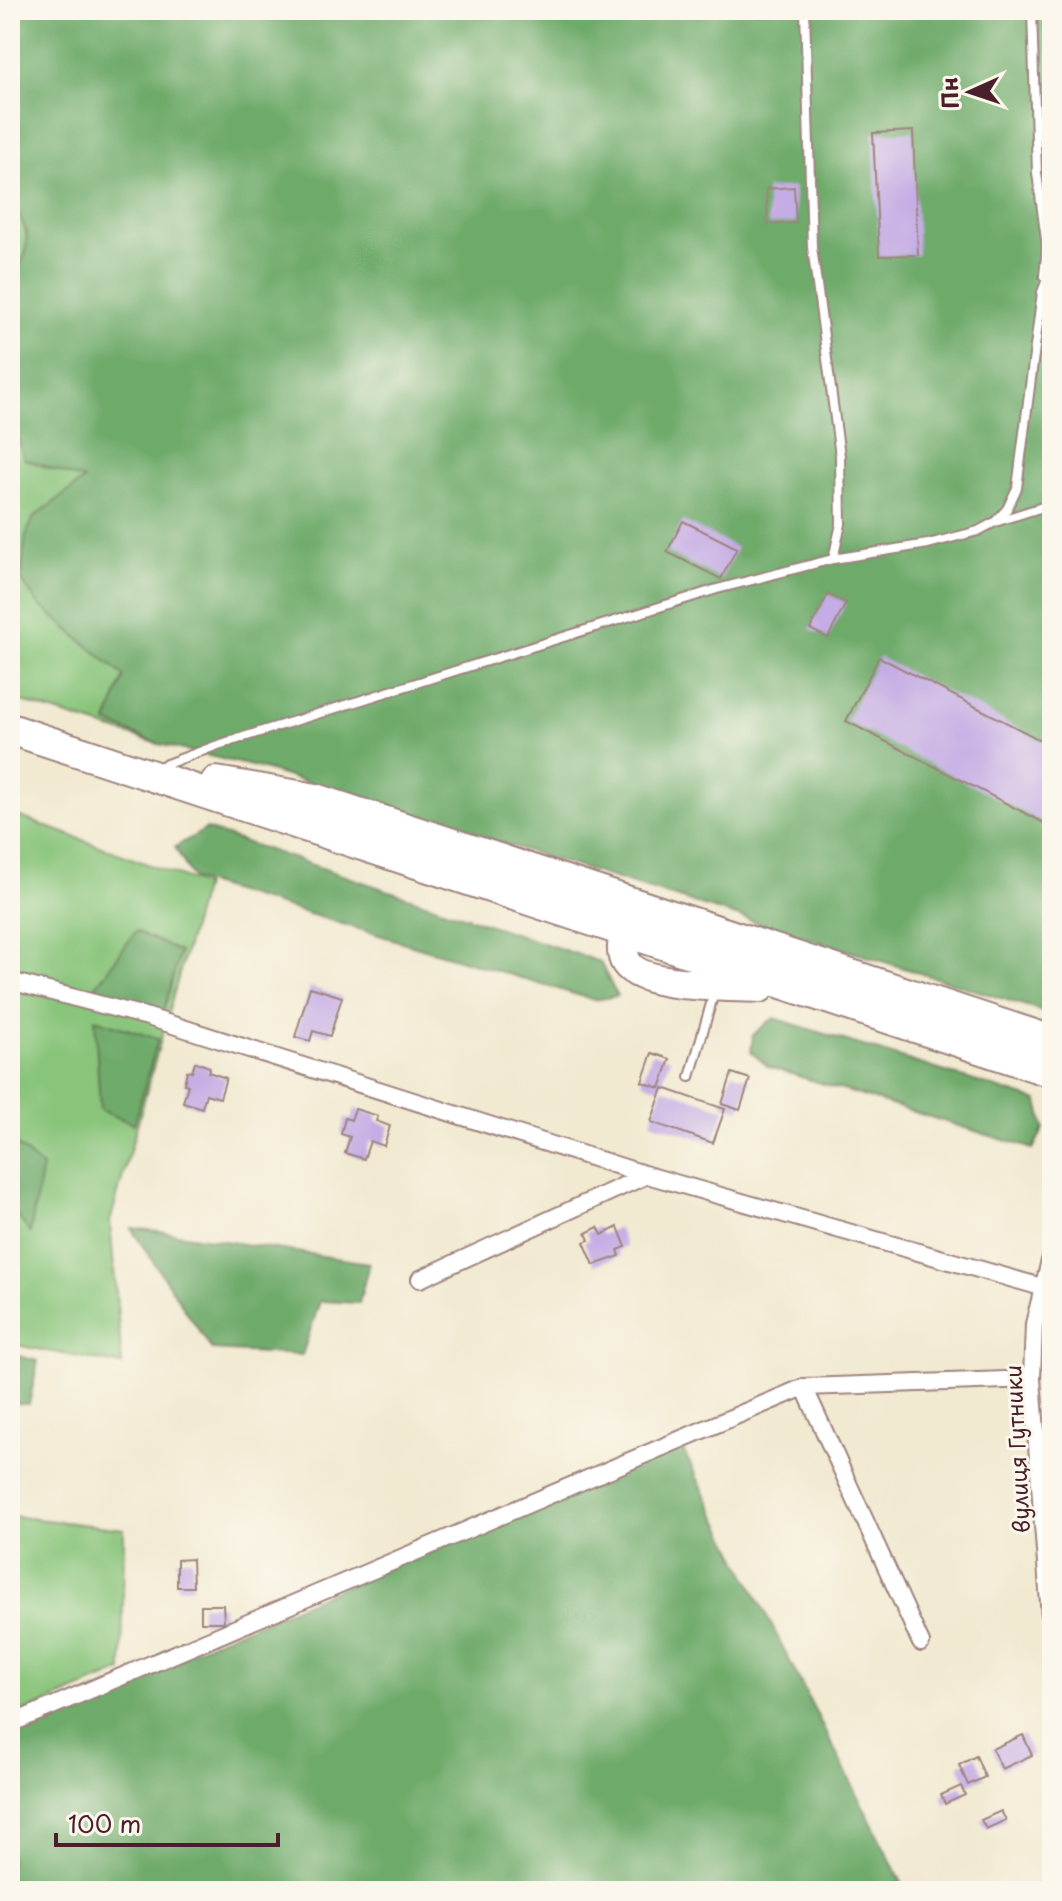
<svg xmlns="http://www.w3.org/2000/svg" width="1062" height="1901" viewBox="0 0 1062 1901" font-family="'Playpen Sans',sans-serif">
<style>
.green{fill:#88c47a;stroke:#697252;stroke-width:2}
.forest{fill:#6eaa6a;stroke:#5c644a;stroke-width:2}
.building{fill:#c4ace4}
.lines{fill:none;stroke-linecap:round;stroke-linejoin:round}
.lane-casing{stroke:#9e847e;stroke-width:12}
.street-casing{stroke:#9e847e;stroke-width:20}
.highway-casing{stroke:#9e847e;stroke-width:34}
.lane{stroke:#fff;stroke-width:8}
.street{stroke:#fff;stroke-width:16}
.highway{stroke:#fff;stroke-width:30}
.labels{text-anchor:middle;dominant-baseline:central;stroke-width:6;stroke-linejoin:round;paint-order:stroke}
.street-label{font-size:22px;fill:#4a1f2b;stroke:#fbf7ec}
</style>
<rect width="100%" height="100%" fill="#fbf7ec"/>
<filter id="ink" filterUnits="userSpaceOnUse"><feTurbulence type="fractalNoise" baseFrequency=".0125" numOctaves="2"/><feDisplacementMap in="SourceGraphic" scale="16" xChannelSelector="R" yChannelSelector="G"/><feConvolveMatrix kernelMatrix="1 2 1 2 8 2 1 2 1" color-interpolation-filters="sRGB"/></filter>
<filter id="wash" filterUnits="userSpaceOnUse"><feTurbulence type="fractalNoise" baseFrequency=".006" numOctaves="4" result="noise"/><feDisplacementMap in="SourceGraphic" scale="32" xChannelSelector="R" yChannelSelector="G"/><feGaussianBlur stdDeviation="1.8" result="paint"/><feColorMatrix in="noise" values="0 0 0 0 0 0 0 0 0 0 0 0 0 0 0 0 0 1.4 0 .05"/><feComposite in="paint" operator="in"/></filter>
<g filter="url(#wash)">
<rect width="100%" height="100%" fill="#f1e9d0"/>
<path class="green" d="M10,197C33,243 32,242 10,287Z
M10,410L24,459L84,480L26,535L24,554L38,604L124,676L107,723L159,744L10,698Z
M10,813L204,885L110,1222L122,1365L10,1344Z
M10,1516L124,1529L122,1671L10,1718Z"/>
<path class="forest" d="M10,10H1052V1014L260,768L159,744L107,723L124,676L38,604L21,579L26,535L34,517L84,480L24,459L10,410V287L26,253L27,232L10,197Z
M206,829L600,962L617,996L594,1000L193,879L175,847Z
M136,931L180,952L164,1010L94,989Z
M774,1018L1038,1101L1044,1128L1033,1149L769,1067L751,1052L753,1035Z
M95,1019L158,1039L134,1124L100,1110Z
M10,1139L42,1167L30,1233L10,1206Z
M131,1228L158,1231L369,1263L359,1303L320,1301L302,1355L212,1350Z
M10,1354L38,1361L29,1404L10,1403Z
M680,1444L906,1891H10V1728Z"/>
<g id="blocks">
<path class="building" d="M913,131L918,255L879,256L873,133Z
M794,187L796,223L768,225L766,189Z
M683,521L737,548L721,579L667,552Z
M828,594L846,603L828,638L810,629Z
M879,657L1052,746V827L846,721Z
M310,987L342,997L330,1036L313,1031L310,1041L295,1037Z
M652,1053L670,1059L660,1088L642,1082Z
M195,1062L210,1067L208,1072L226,1078L220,1098L206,1094L202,1108L183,1102L188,1085L184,1084L187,1071L192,1072Z
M732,1073L750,1079L740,1110L722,1104Z
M663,1088L725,1109L713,1143L651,1122Z
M355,1109L378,1116L376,1121L390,1126L384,1146L370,1141L364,1159L345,1153L350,1137L341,1134L345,1118L351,1120Z
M598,1227L602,1235L618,1227L626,1247L618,1250L620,1256L594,1265L584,1242L589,1240L586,1233Z
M192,1559L193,1587H177V1560Z
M201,1605H223L224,1622H201Z
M1023,1735L1032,1755L1002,1769L992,1749Z
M976,1756L985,1777L968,1785L959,1765Z
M961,1786L965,1795L945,1804L941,1795Z
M1001,1811L1006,1820L986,1829L981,1820Z"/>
</g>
</g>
<g filter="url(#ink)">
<use href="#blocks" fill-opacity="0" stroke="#9e847e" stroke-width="2"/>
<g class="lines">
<g class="lane-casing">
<path id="lane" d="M805,10L812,247L840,456L841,524L833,559
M1032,10L1037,173L1047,247L1044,276
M995,522L1052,504
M156,768L218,745L717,589L833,559L928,544L978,531L995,522L1007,509L1017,488L1042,292L1052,267
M690,1077L714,993"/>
</g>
<g class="street-casing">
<path id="street" d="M10,981L148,1017L647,1175L1052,1290
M1052,1253L1034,1324L1032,1379L1052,1643
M420,1279L647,1175
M804,1387L921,1643
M10,1724L804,1387L1032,1379"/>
</g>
<g class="highway-casing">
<path id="highway" d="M10,729L1052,1072
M216,782L316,799L1052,1041
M633,913C627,927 619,945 625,960C637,989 732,985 760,987"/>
</g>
<use href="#lane" class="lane"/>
<use href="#street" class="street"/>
<use href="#highway" class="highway"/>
</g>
</g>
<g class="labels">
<g class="street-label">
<text transform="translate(1016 1449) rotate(-93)">вулиця Гутники</text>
</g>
</g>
<rect width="1062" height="1901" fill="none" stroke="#fbf7ec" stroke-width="40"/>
<g transform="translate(970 92) rotate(267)" stroke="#fbf7ec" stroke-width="6" paint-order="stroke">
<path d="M0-6L14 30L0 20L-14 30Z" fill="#4a1f2b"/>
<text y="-12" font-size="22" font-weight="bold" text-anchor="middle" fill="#4a1f2b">Пн</text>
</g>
<path d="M56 1833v12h222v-12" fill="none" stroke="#4a1f2b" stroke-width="4"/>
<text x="68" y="1833" font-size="24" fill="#4a1f2b" stroke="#fbf7ec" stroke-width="6" paint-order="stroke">100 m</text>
</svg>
